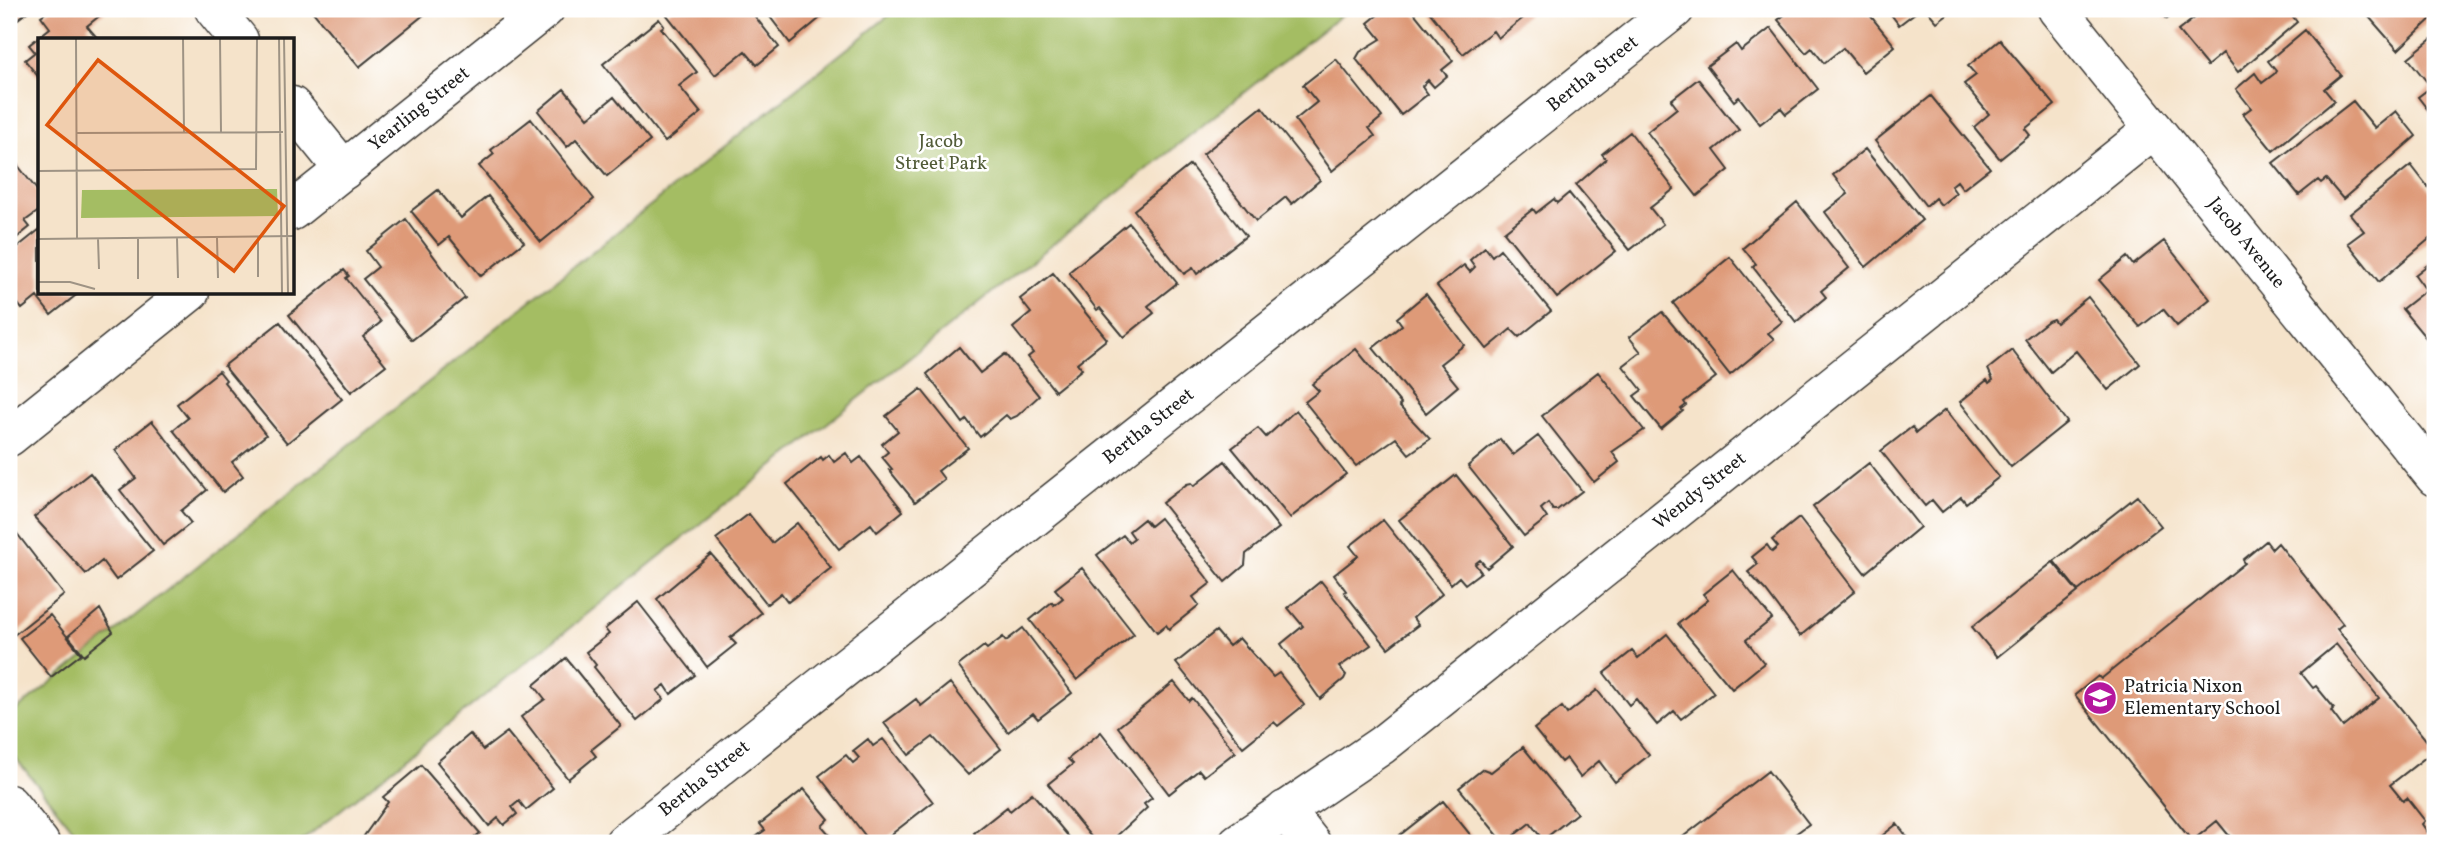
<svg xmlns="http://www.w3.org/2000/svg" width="2444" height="852" viewBox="0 0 2444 852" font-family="Vollkorn,serif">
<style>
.green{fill:#a4bd63;stroke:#606c40;stroke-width:2}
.building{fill:#de9a78;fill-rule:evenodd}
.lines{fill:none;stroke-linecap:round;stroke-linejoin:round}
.minor-casing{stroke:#3d3a36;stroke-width:41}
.major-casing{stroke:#3d3a36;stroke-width:41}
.minor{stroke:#fff;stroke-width:38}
.major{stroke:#fff;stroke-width:38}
.labels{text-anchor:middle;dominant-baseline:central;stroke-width:5;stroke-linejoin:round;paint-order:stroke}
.street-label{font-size:19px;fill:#1c1c1c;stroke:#fff}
.park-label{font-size:19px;fill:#525c38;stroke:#fff}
.poi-label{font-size:19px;fill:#1c1c1c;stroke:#fff;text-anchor:start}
.inset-road{fill:none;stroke:#9e9384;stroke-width:2}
.view{fill:#de560d;fill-opacity:0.15;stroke:#de560d;stroke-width:3.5}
.inset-edge{fill:none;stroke:#1c1c1c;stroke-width:3.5}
</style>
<rect width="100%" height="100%" fill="#fff"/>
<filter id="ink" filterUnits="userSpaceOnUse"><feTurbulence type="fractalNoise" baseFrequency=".0143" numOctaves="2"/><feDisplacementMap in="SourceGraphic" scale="14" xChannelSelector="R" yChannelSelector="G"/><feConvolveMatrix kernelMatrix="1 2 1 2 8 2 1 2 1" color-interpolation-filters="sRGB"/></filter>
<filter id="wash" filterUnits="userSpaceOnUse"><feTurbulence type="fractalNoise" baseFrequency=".00686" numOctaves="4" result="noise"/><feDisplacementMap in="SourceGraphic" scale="28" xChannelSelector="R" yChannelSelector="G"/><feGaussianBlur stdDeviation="1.57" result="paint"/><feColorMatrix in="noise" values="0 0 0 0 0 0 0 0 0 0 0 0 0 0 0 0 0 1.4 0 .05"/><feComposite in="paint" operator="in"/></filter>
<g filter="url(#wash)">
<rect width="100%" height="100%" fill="#f5e3ca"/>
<path class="green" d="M897,9H1349L299,843H84L9,750V716Z"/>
<g id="blocks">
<path class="building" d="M9,9H31L9,26Z
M51,9H108L87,26L99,40H40V79L25,60L35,52L29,45L50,28L41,16Z
M317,9H431L359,67L313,12Z
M672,9H749L779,47L757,65L745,51L715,75L666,14Z
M764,9H831L790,43Z
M1385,9H1411L1453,61L1442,70L1447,76L1434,87L1428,80L1422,86L1428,94L1401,115L1356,59L1360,52L1381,39L1368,23Z
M1427,9H1524L1528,14L1498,38L1493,31L1463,54Z
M1792,9H1865L1895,46L1863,72L1843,48L1824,63L1812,48L1806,53L1778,20Z
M1887,9H1920L1899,25Z
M1926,9H1954L1937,22Z
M2159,9H2180L2167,19Z
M2206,9H2287L2297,22L2238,72L2223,53L2207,66L2178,31Z
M2362,9H2435V15L2398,50Z
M659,19L664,26L661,28L697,72L679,86L701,113L665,142L603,64Z
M1771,28L1818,89L1786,114L1781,108L1760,124L1739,97L1734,101L1707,66L1736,44L1741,51Z
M2305,30L2341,75L2324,89L2334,101L2273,151L2243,114L2251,108L2236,89L2255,73L2262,83L2274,74L2276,71L2268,61Z
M2435,36V119L2418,97L2431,87L2408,58Z
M2000,40L2055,105L2025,129L2030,135L2000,159L1974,127L1989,114L1964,84L1976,75L1968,66Z
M1336,59L1382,117L1369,128L1375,136L1332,171L1295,120L1317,102L1303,85Z
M1698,79L1739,130L1714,150L1729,170L1697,196L1647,132L1677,108L1671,100Z
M564,89L588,118L614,97L650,141L607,176L576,139L567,147L538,111Z
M1931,96L1990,168L1963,189L1957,181L1951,186L1956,193L1941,205L1935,198L1926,206L1875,141Z
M2353,101L2375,128L2396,111L2416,136L2343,199L2326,179L2321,183L2318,180L2299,195L2273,163Z
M1262,107L1320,180L1292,204L1286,197L1256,221L1203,154Z
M531,119L594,199L541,242L479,166L494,154L491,150Z
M1630,132L1674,189L1650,208L1663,224L1630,250L1576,185L1606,159L1602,154Z
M1865,149L1922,220L1866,267L1825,212L1848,194L1833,175Z
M9,154L40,194V210L25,221L30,227L9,244Z
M1190,165L1246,236L1197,274L1193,268L1184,274L1134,210Z
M2411,165L2435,196V234L2379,282L2348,243L2364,231L2350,214Z
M438,190L461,218L488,196L524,242L481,276L449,237L439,245L411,211Z
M1569,193L1616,251L1557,298L1504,232L1533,209L1536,213L1554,199L1557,203Z
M1797,202L1849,268L1821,291L1826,297L1796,322L1753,267L1756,264L1743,248Z
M406,219L465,298L412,340L363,279L378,267L366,251Z
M1129,223L1177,283L1148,306L1154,313L1124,337L1100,308L1097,310L1069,272Z
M40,229V292H80L51,315L37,297L22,309L9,292V254Z
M2164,241L2210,299L2177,326L2163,309L2140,327L2099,280L2127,257L2133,265Z
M1485,247L1492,256L1500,249L1551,311L1519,337L1511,329L1487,349L1437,286L1464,265L1470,272L1475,267L1470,260Z
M1730,257L1782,322L1768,333L1774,339L1730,375L1673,303Z
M2435,259V349L2402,309L2426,290L2415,275Z
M344,270L349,276L346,278L381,322L363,337L386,365L351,392L289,315Z
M1053,273L1107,339L1077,363L1082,369L1055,391L1028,357L1033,353L1013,328L1031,313L1020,299Z
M1426,294L1464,345L1440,364L1458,386L1426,413L1373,348L1402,325L1397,318Z
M2088,297L2140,364L2108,390L2076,351L2051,372L2025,339L2048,321L2053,319L2056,323Z
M1662,312L1716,377L1684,402L1686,405L1681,409L1683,411L1661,429L1634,396L1642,390L1623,366L1641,352L1629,337Z
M280,322L342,399L287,443L224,366Z
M959,347L980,373L1005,354L1039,396L1017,416L1010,419L1006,415L980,437L967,420L963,423L927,374Z
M1356,349L1401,404L1399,406L1430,439L1409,454L1396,438L1356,466L1305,402L1319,391L1312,384Z
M2012,350L2067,422L2011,467L1960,402L1987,380L1989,383L1993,380L1988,369Z
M219,371L226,380L224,382L266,435L232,462L243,476L223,492L173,430L188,418L177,404Z
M1598,372L1644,430L1612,452L1619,462L1594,482L1542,416Z
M921,389L968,448L938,471L944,479L915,502L889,470L892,469L882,457L888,452L882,444L898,431L886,416Z
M1296,410L1346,474L1290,518L1232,448L1258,428L1266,437Z
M1945,410L1999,477L1966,503L1961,497L1942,512L1932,500L1925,506L1881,451L1912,427L1916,433Z
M152,421L207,490L181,511L191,523L163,545L120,490L136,478L115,450Z
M1538,436L1582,491L1557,510H1553L1548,503L1541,509L1547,518L1524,536L1468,466L1500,439L1513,455Z
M846,453L853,463L861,457L903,511L877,532L871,524L839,549L787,484L821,457L823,460L829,455L834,462Z
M1225,461L1279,528L1246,554L1245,565L1225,582L1162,503L1187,484L1191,483L1194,486Z
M1869,463L1920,527L1865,573L1813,507Z
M90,473L153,551L116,580L102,561L86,574L34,517Z
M1456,475L1513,546L1487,568L1480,560L1475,564L1481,572L1465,584L1459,577L1451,584L1399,520Z
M2137,496L2161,526L2078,591L2054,561Z
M749,514L772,543L797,523L831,568L788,602L781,593L767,604L716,539Z
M1160,518L1211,583L1193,597L1199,605L1169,629L1166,625L1157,632L1097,555L1123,535L1129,542L1134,538L1129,531L1144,519L1150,526Z
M1799,518L1855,591L1800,636L1766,591L1748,572L1758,564L1752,557L1767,545L1772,552L1778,547L1772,540Z
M1383,520L1442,594L1413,618L1418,625L1388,648L1344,592L1346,591L1334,575L1358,556L1350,546Z
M9,523L64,595L9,639Z
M2266,541L2272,549L2278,543L2343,624L2337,629L2435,751V768L2426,757L2390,785L2403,801L2407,798L2425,821L2422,824L2435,843H2235L2217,821L2192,841L2075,695L2098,676L2101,679L2245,563L2243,560ZM2336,644L2379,698L2343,727L2331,711L2334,708L2316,686L2313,688L2301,673Z
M711,554L761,613L730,638L736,644L707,667L657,599Z
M2053,562L2078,592L1997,657L1972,627Z
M1082,568L1134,634L1077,680L1030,620L1052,602L1054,605L1063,598L1055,589Z
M1733,570L1772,619L1746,640L1764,663L1732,689L1678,624L1708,600L1703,594Z
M1321,581L1371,645L1339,667L1346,675L1344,679L1320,699L1281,644L1303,626L1288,608Z
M638,602L695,675L671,694L665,685L657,691L664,699L637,721L594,667L596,665L586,652L609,634L605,629Z
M100,609L113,632L84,655L68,636Z
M50,615L81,654L51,677L20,638Z
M1023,628L1072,693L1038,719L1033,713L1008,732L958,666L984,646L987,649L1003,637L1006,641Z
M1216,631L1229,646L1239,638L1273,677L1279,673L1304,705L1278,726L1274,722L1243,747L1176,663Z
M1667,634L1714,693L1681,719L1674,711L1657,725L1636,699L1629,705L1604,673L1632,651L1638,658Z
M566,658L621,726L591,750L596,756L568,779L521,717L545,699L534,685Z
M1174,682L1189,701L1192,698L1235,752L1204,776L1199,770L1169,794L1118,727Z
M950,683L1001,749L968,775L933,737L909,755L884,723L916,699L921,706Z
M1597,690L1649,755L1615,782L1599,761L1580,777L1566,758L1561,762L1534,729L1562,707L1567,714Z
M507,732L553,788L526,810L519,801L512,807L517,814L504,825L498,818L489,826L437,762L470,734L483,750Z
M1101,732L1152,798L1144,804L1147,808L1109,843H1096L1048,784L1073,764L1068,759Z
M868,739L873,746L883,739L933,802L880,843H871L819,776L846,755L853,763L859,758L853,751Z
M1523,747L1577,813L1543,840L1530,823L1504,843L1459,788L1483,769L1491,772Z
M421,765L480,833L468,843H375L364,836L388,802L383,797Z
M1768,771L1809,824L1783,843H1675Z
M804,789L829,819L822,826L837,843H755L752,840L765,830L760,824Z
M1032,793L1074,843H982L974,833L1007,807L1010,811Z
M1443,801L1477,843H1407L1400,835Z
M1897,824L1912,843H1873Z"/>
</g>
</g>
<g filter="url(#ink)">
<use href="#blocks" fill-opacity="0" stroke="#3d3a36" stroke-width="2"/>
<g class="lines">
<g class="minor-casing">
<g id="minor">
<path d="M214,9L239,40"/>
<path id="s1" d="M2057,9L2435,477"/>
<path d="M292,106L344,170"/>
<path id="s2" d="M292,211L545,9"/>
<path d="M9,437L190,292"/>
<path d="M1285,810L1311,843"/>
<path id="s3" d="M624,843L1675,9"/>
<path id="s4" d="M1238,843L1382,745L2154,129"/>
</g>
</g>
<g class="major-casing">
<path id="major" d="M9,804L40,843"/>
</g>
<use href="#minor" class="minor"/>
<use href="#major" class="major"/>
</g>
</g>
<defs>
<g id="school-disc" transform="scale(1.75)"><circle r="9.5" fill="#b5179e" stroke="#fff"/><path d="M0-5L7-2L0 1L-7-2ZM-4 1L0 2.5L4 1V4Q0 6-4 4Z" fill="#fff"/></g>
</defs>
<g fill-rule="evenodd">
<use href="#school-disc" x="2100" y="698"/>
</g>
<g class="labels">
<g class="street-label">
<text stroke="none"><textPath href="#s3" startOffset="1237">Bertha Street</textPath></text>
<text stroke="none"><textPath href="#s2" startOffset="163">Yearling Street</textPath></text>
<text stroke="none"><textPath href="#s1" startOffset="301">Jacob Avenue</textPath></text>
<text stroke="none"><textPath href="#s3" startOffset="670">Bertha Street</textPath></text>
<text stroke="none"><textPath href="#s4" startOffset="581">Wendy Street</textPath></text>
<text stroke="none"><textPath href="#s3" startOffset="103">Bertha Street</textPath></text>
</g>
<g class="park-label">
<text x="941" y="142">Jacob<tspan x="941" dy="22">Street Park</tspan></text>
</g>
<g class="poi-label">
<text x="2124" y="687">Patricia Nixon<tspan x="2124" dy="22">Elementary School</tspan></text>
</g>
</g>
<g transform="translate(38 38)">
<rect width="256" height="256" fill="#f5e3ca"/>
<path d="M239,151L240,178L43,180L44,152Z" fill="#a4bd63"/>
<path class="inset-road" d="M38,0L39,201M145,0L146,95M182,0L183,95M241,0L244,255M246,0L250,255M39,95L245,94M0,133L218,131L219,0M220,199V239M100,200V241M139,200L140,240M179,200L180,240M0,201L256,198M60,201L61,231M0,244H32L57,251"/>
<path class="view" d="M60,22L246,168L196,233L9,87Z"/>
<rect width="256" height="256" class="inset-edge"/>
</g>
<rect width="2444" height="852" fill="none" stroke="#fff" stroke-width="35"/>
</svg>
